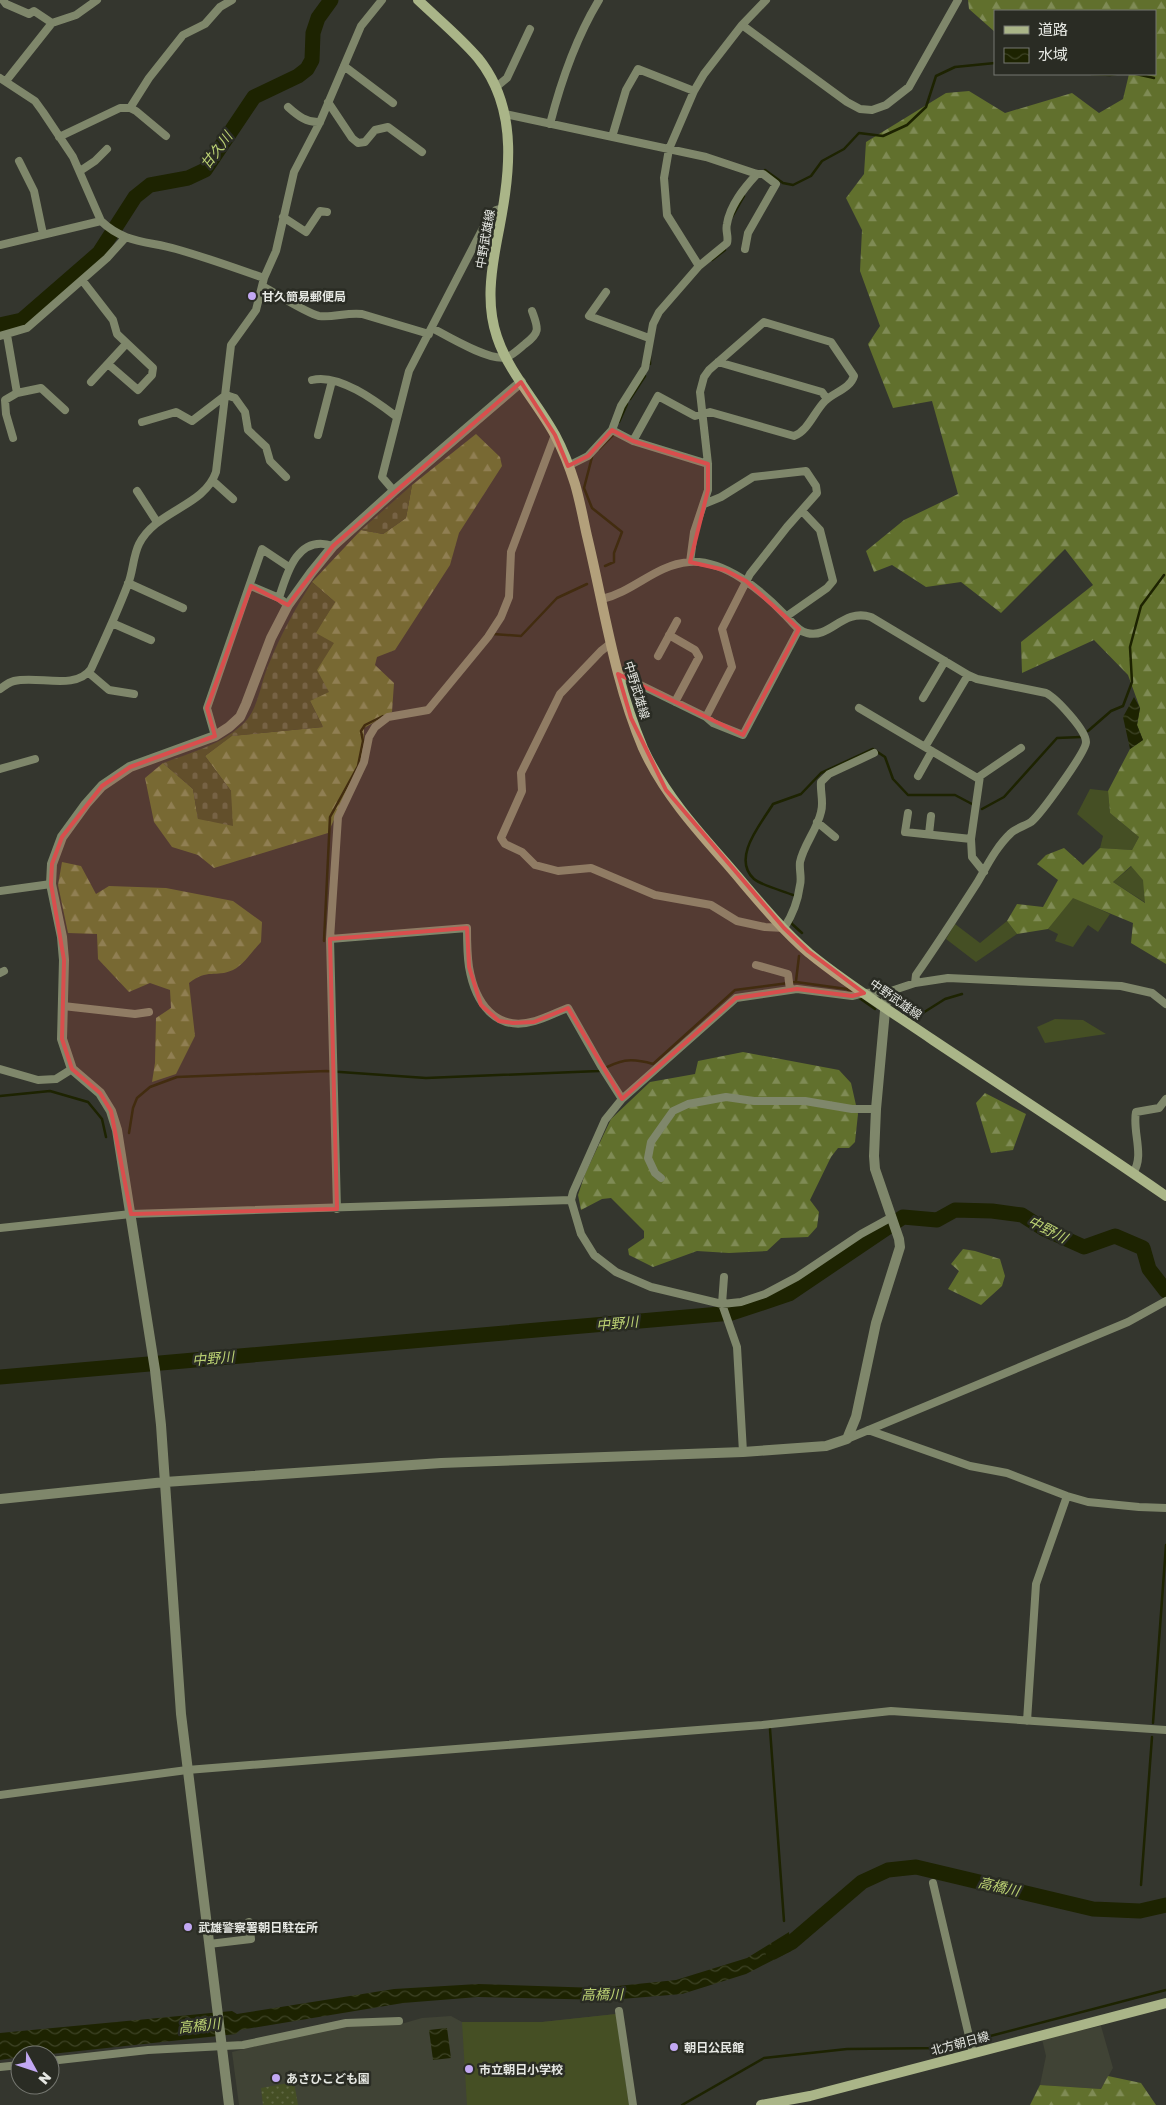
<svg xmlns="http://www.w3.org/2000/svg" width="1166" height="2105" viewBox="0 0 1166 2105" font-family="'Golos Text','Noto Sans JP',sans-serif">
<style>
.built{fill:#404335}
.grass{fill:#454f24}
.forest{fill:url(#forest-firs);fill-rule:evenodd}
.cemetery{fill:url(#cemetery-stones)}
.park{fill:url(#park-dots)}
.water{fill:url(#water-waves)}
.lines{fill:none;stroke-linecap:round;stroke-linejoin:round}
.stream{stroke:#1d2301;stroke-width:2.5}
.river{stroke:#1d2301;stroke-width:15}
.minor{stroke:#7f876b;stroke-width:8}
.tertiary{stroke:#7f876b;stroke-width:10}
.secondary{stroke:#aab588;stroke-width:10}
.marked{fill:#d94e4d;fill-opacity:0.2;stroke:#d94e4d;stroke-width:4;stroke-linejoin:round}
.poi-dot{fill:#c2a8f3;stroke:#2a2c24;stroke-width:2}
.labels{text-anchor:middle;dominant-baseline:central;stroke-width:5;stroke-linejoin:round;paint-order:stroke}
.street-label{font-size:12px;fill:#e5e7e2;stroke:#2a2c24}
.poi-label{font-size:12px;font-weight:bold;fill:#e5e7e2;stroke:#2a2c24;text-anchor:start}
.water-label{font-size:14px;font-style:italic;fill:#bcd273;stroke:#2a2c24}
</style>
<defs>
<pattern id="forest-firs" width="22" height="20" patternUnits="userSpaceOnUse" patternTransform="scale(1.25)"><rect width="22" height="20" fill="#61702d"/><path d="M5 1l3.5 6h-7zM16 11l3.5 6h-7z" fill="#7f8b55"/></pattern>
<pattern id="cemetery-stones" width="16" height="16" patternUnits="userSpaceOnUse" patternTransform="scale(1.25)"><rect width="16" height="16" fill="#454f24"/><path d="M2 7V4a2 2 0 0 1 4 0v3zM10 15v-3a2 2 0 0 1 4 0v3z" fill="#606844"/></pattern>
<pattern id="park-dots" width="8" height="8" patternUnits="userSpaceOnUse" patternTransform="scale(1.25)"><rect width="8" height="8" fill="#454f24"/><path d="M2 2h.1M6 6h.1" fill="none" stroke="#606844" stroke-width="1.8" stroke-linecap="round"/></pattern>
<pattern id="water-waves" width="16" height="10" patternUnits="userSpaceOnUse" patternTransform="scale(1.25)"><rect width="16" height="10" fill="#1d2301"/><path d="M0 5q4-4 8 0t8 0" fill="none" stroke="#3e4326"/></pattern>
</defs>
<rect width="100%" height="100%" fill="#34362e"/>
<path class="built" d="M616,2014L629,2105H239L232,2052L309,2033L347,2025L401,2024L422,2018L451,2016L462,2022H542Z
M1101,2026L1113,2068L1101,2089L1040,2085L1046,2056L1042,2039Z"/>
<path class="grass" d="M1090,789L1108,791L1110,813L1139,837L1132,850L1100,848L1103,836L1077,814Z
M1132,866L1144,880L1146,903L1113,882Z
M1073,897L1110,914L1098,932L1088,925L1073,947L1055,941L1058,934L1048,929Z
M1007,921L1017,934L976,962L946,939L955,924L980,943Z
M1055,1019L1083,1020L1106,1034L1045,1043L1037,1027Z
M616,2014L629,2105H467L462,2022H542Z"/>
<path class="forest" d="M968,0H1166V964L1131,943L1133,923L1073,898L1048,929L1017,934L1007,921L1017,904L1043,907L1058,880L1037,864L1046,855L1064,848L1083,865L1100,848L1132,850L1139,837L1110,813L1108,791L1130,749L1143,740L1137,725L1140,708L1128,675L1094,640L1022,673L1021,642L1093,585L1065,549L1001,613L961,582L926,587L892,565L874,572L866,551L904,520L958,494L932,401L893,408L868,344L880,326L860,271L862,230L846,198L864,174L866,142L946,93L969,91L1005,113L1072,93L1099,113L1123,99L1129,74H1155V11H995V32L969,9ZM1131,866L1143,880L1145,903L1113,882Z
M476,434L500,457L502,466L459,533L450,565L395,650L377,657L375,665L394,683L392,712L364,728L363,756L328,833L214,868L198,855L172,847L154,822L145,778L163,763L193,789L198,819L231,791L205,756L231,736L323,727L310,701L317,670L315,633L335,602L312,582L361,530L383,534L406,518L412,485Z
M62,862L81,866L96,894L109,886L166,888L233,901L262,922L261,942C253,950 244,965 233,970C215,978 208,968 189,983L195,1036L176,1074L152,1082L155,1063L156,1018L171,1008L170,990L150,983L129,992L98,959L97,934L68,933L58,885Z
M743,1052L839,1070L851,1083L858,1114L855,1142L849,1148H838L831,1157L810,1200L819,1212L817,1227L808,1237L781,1238L767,1251L729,1253L697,1251L653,1267L629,1255L628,1249L644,1238V1231L611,1198L602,1199L581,1210L578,1195L585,1174L611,1119L650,1082L695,1074L698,1061Z
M985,1093L1026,1114L1013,1150L991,1153L976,1103Z
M963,1249L975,1251L1000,1259L1005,1276L1002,1286L981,1305L948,1289L959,1271L951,1264Z
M1108,2076L1141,2083L1156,2105H1030L1040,2085L1101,2089Z"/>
<path class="cemetery" d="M412,485L406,518L383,534L361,530Z
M312,582L335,602L316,633L334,643L317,670L329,692L310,701L323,727L232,736L205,756L231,791L233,826L198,819L193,789L163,763C190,753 220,745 242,725C258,711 260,685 268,666C280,636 295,609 312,582Z"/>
<path class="park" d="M294,2082L298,2105H263L261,2088Z"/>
<path class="water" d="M1134,697L1140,708L1137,725L1143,740L1130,749L1123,717Z
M789,1932L791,1951L746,1974L682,1994L609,2000L478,1997L403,2003L240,2030L236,2034L42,2055H20V2057L0,2060V2033L232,2011L237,2014L394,1989L478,1984L598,1988L676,1980L747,1958Z
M447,2028L451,2058L433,2060L429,2030Z"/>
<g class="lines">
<path class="stream" d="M1091,74L1110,75L1116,74
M1136,74L1154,78
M765,170L783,183L793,185L811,176L822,161L844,149L859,133L883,136L907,125L926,107L936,76L955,67L995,63
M732,217L744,196
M712,260L725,250
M650,364V356
M630,399L645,376
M619,422L627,404
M599,449L614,434
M592,457L584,488L592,508L622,532L614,553V562L605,566
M493,634L521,636L557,598L587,584
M1088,731L1111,711L1123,706L1132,682L1130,647L1141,606L1164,575
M982,809L1004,797L1057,738L1081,737
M793,895C783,891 761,885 754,879C731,858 761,824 773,804L801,794L821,773L873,749L885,757L893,779L908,795H955L972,804
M792,920L791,923L802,933
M324,941L330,817L358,766L363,741L361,731L365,725L383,716
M796,981L799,956
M858,997L875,1009
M918,1016L945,999L962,994
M0,1096L50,1091L88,1102L102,1119L106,1137
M129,1133L133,1108L137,1098L150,1087L177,1077L326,1071L426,1078L599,1071C620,1060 629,1057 653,1064L735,990L796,982L847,989L853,994
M1153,1723L1166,1545
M770,1729L784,1921
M1141,1885L1152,1737
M975,2040L1166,1990
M682,2105L764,2058L847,2049L942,2048L963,2043"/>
<path class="river" d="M0,325L22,320L99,253L135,197L150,185L188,178L205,170L254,97L298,76L307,69L312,60L313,33L318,18L331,0
M0,1377L732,1313L789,1294L903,1217L937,1220L955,1210L992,1211L1022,1215L1044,1229L1084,1247L1115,1236L1143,1248L1149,1269L1166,1291
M773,1952L792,1942L862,1882L888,1870L916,1867L1093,1909L1140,1911L1166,1905"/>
<path class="minor" d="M3,0L6,4L29,14L34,11L52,23
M742,25L847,102L860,109L872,110L886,105L909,87L958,0
M344,66L393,103
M0,78L35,101L43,112L73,157L101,221C124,243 147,241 176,249C205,257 235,268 264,278
M6,81L52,23L76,15L97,0
M495,88L507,78L530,29
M328,102L352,138L358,143L365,142L375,130L388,127L422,152
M288,107C298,116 307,123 320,122
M130,108L136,111L166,136
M505,114L706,157L757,174H763L776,184L748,233L745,249
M550,124C561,81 576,38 599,0
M59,137L120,108H130L149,78L183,35L205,24L220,7L232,0
M612,137L626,90L638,69L694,91
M19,161L34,191L43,234
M80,171L95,161L107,149
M283,217L306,232L320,211L327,212
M0,245L101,221
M699,266L727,243C729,236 725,231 727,224C730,205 744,188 757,174
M82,280L113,320L117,334L153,368L152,375L138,390L108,364
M264,287C277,294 306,313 319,316C333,318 347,312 362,314L429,334
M606,292L589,316L649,338
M432,328C447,336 492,363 507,357C513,355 520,348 525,344C541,332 538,328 532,311
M7,335L17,393L5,400L6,414L13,438
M0,336L27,328L107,258L125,238
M718,362L822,392L827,399
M312,380C339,373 377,402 397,417
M91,382L126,344
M17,393L41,388L65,410
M142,422L176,412L192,421L226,395L235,398L245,412L248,430L266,447L270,461L286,477
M612,430L633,441L708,464
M318,435L332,381
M633,441L658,396L695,416L710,412L794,436C808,431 814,412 825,401C834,392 850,389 854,376L831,342L764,322L709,370L704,377L700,392L708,464V490L694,532L690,562
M568,466L588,456L612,430L621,406L645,368L653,324L659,312L699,266L667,215L664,178L669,149L694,91L704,74L742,25L766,0
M213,481L233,499
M137,491L157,522
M394,491L382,477L409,371L482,230L496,210L503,208
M128,583L183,608
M251,586L279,598
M602,599C635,591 655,565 689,562C724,559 762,591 784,614C791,620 797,631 807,633C831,639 842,608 871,617L968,675L977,679L1046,693C1056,698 1086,730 1086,742C1086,752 1040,815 1031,822C1025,826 1016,828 1011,833C996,847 987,866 977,883C957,914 937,945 916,975L915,983
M288,605L279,598C287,572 298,534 333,546
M787,616L827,588L833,581L820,530L802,511
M112,623L151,640
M669,635L695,650L699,657L675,702
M610,644L601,651L560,694L521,773L522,791L501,838L505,844L522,852L535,865L558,871L591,868L655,895L711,905L737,921L765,927L784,928C792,916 798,900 800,885C802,878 799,870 800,862C804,844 817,830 821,812C824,802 820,792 821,782L829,774L874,753
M658,656L677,621
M89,673L109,690L134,694
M618,674L706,717L732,667L722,629L750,574L787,527L817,493L816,486L806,471L753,477L721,497L704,504
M0,689C4,686 10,682 14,681C38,675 75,691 91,669C104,641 117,613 128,584C133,572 133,556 139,544C156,510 204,507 216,472L231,345L256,310L264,278L276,251L294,172L320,122L361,26L382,0
M923,698L945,661
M859,708L979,779
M706,717L713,723L743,735L799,629
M215,736L207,708L262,549L289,567
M925,747L968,675
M0,769L35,759
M918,776L932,751
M908,813L905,832L971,839L972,857L984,872
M817,822L835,837
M929,834L931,816
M971,839L980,776L1021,748
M0,891L51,884
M330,939L467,928C467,940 467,954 469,967C475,1002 495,1033 535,1021C546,1018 557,1012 568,1008L601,1066L622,1099
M756,965L788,974L790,990
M0,973L4,971
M63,1006L135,1014L149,1012
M0,1069L38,1080L56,1079L72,1069
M1133,1173C1145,1156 1132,1131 1136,1112L1159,1108L1166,1099
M661,1178L655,1173L648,1158L651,1142L673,1111L688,1104L726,1097L754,1101H805L852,1109H876
M337,1209L330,939L338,817L364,762L369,737L375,727L388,717L428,710L488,637L501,617L509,597L511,552L555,435
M892,1217L861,1234L797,1277L765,1294L741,1302L722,1304L651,1287L616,1272L594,1255L581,1234L571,1200L573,1192L605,1120L622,1099L736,998L797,989L852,996L864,993L888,992L915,983L948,978L1121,986L1152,993L1166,1004
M0,1228L131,1214L571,1200
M724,1277L722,1304L737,1347L743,1452
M868,1430L970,1466L1007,1473L1067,1496L1088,1502L1139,1507L1166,1508
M847,1439L1128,1322L1166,1301
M1027,1721L1036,1584L1067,1496
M0,1795L187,1770L762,1725L891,1711L1166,1730
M933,1883L973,2053
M209,1944L251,1939L249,1922
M619,2011L633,2105
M50,2061L148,2050L243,2045L346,2023L399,2021
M0,2067L20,2065"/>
<path class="tertiary" d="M0,1499L165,1482L441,1463L743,1452L826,1446L847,1439L856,1417L876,1323L900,1247L899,1239L875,1169L874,1156L876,1109L886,1000L888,992
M229,2105L181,1714L161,1425L155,1370L117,1130L111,1111L100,1093L72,1069L62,1039L64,960L62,937L51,884L52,864L62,837L86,804L102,786L130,767L215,736L229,727L240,717L246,704L271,638L288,605L311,573L333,546L394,491L521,382"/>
<path class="secondary" d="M418,0C438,19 460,37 478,58C521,111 509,179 497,240C491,272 486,305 497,337C509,373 537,402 555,435C563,450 570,468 575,484C580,501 583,518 587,536C604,606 614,680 643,748C663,792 695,828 727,864C753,894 779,927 809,953C848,985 892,1012 933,1040C1011,1092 1090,1143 1166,1196
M761,2105L810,2096L1166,2003"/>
</g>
<path class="marked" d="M521,382L555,435L568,466L588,456L612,430L633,441L708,464V490L690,562L725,570L746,581L799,629L743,735L618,674L631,718L666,790L784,928L808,951L864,993L852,996L797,989L736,998L622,1099L568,1008L534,1022L513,1023L499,1021L481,1005L469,967L467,928L330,939L337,1209L131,1214L111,1111L100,1093L72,1069L62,1039L64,960L51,884L52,864L62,837L102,786L130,767L215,736L207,708L251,586L288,605L333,546Z"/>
<g class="poi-dot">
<circle cx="252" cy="296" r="5"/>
<circle cx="188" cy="1927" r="5"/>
<circle cx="674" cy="2047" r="5"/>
<circle cx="469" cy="2069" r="5"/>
<circle cx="276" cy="2078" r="5"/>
</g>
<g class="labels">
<g class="street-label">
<text transform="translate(485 239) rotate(-80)">中野武雄線</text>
<text transform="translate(637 690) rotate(73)">中野武雄線</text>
<text transform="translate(896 999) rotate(35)">中野武雄線</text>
<text transform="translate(960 2043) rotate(-15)">北方朝日線</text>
</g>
<g class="poi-label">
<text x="262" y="296">甘久簡易郵便局</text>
<text x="198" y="1927">武雄警察署朝日駐在所</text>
<text x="684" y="2047">朝日公民館</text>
<text x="479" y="2069">市立朝日小学校</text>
<text x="286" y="2078">あさひこども園</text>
</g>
<g class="water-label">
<text transform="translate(216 150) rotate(-53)">甘久川</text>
<text transform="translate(1048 1229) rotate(27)">中野川</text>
<text transform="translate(617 1323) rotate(-5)">中野川</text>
<text transform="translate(213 1358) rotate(-5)">中野川</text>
<text transform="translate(999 1886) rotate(13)">高橋川</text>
<text transform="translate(602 1994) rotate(-1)">高橋川</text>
<text transform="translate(199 2025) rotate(-6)">高橋川</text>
</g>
</g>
<rect x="994" y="10" width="162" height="65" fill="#2a2c24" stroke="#757770"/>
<rect x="1004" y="26" width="25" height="8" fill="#aab588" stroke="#757770"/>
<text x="1038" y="35" font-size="15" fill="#e5e7e2">道路</text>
<rect x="1004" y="48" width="25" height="15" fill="url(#water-waves)" stroke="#757770"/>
<text x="1038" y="60" font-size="15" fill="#e5e7e2">水域</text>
<g transform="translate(35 2070) rotate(130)"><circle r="24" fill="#2a2c24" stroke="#757770"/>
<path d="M0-4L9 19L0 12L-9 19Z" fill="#c2a8f3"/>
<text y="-8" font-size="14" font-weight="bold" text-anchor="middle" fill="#e5e7e2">N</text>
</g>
</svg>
